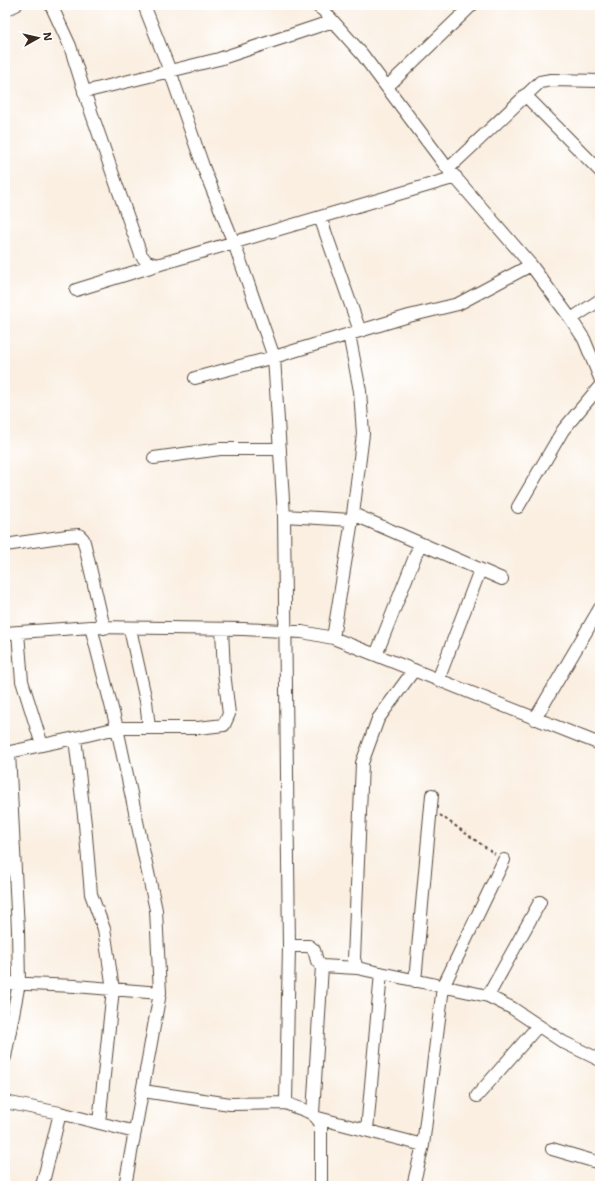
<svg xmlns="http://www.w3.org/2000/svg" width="605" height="1191" viewBox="0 0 605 1191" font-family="'Shantell Sans',sans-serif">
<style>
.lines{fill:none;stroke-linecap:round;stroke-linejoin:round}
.minor-casing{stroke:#58483b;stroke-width:14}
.path{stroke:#58483b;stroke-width:2;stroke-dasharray:3 3;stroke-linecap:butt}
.minor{stroke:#fff;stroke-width:12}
</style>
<rect width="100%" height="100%" fill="#fff"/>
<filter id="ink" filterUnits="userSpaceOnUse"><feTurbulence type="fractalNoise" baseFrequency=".025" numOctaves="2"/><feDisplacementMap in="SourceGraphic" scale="8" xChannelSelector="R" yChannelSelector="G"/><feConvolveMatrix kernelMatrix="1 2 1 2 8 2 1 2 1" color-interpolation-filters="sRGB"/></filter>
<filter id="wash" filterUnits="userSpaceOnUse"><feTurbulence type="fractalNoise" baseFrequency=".012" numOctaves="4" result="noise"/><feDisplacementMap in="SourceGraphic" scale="16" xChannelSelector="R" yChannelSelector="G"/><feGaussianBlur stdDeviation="0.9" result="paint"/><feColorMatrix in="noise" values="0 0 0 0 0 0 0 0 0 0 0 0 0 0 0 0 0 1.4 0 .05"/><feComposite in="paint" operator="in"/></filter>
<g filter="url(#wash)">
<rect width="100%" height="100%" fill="#faefe1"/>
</g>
<g filter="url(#ink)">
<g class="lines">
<g class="minor-casing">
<path id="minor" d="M51,5L70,46L87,100L141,255L147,262L157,265L456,177
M144,5L170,71L204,169L234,243L274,357L284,516L289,946L286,1103C299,1110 314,1109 321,1125V1186
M316,5L323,10L362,54L448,169L531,265L571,319L584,339L600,378
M5,10L16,5
M387,87L472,5
M84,92L219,59L333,21
M525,95L600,171
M448,169L540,82L551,80L600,81
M320,217L360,331
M76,290L157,265
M571,319L600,300
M195,378L274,357L409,316L458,304L531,265
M154,458L220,449H280
M518,507L563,430L600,386
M353,514L502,579
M284,516L352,520
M5,545L67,536L79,535L83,539L85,546L104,628
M91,627L117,728L156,910L160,993L125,1186
M130,629L146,701L149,728
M5,633L91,627L243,629L302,632L333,638L600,744
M18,633L22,681L42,745
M333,638L353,514L363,434L360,391L349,334
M376,655L420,544
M438,680L480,570
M535,719L600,608
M75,738L85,824L91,894L104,929L113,989L99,1123
M5,753L75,738L117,728H198L224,725L229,714L224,672L222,629
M289,946H309L314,950L317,961L322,966L357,968L488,996L512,1008L563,1042L600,1060
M357,968L354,959L362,763L378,719L414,670
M415,981L432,795
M5,983L75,986L160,993
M488,996L540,902
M5,1057L19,983L18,930L9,752
M143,1091L230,1104L286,1103
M477,1096L538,1026
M5,1102L60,1113L135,1132
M313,1114L322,966
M318,1118L423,1145
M367,1130L381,973
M552,1149L600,1163
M42,1186L60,1113
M413,1186L423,1145L443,987L504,860"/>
</g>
<path class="path" d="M440,815L495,854"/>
<use href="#minor" class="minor"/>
</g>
</g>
<rect width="605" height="1191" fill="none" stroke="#fff" stroke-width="20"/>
<g transform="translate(38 38) rotate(82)" stroke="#ffffff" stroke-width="3" paint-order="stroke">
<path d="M0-3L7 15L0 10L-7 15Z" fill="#3b2a1e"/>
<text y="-6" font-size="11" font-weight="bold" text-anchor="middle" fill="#3b2a1e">N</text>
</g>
</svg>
